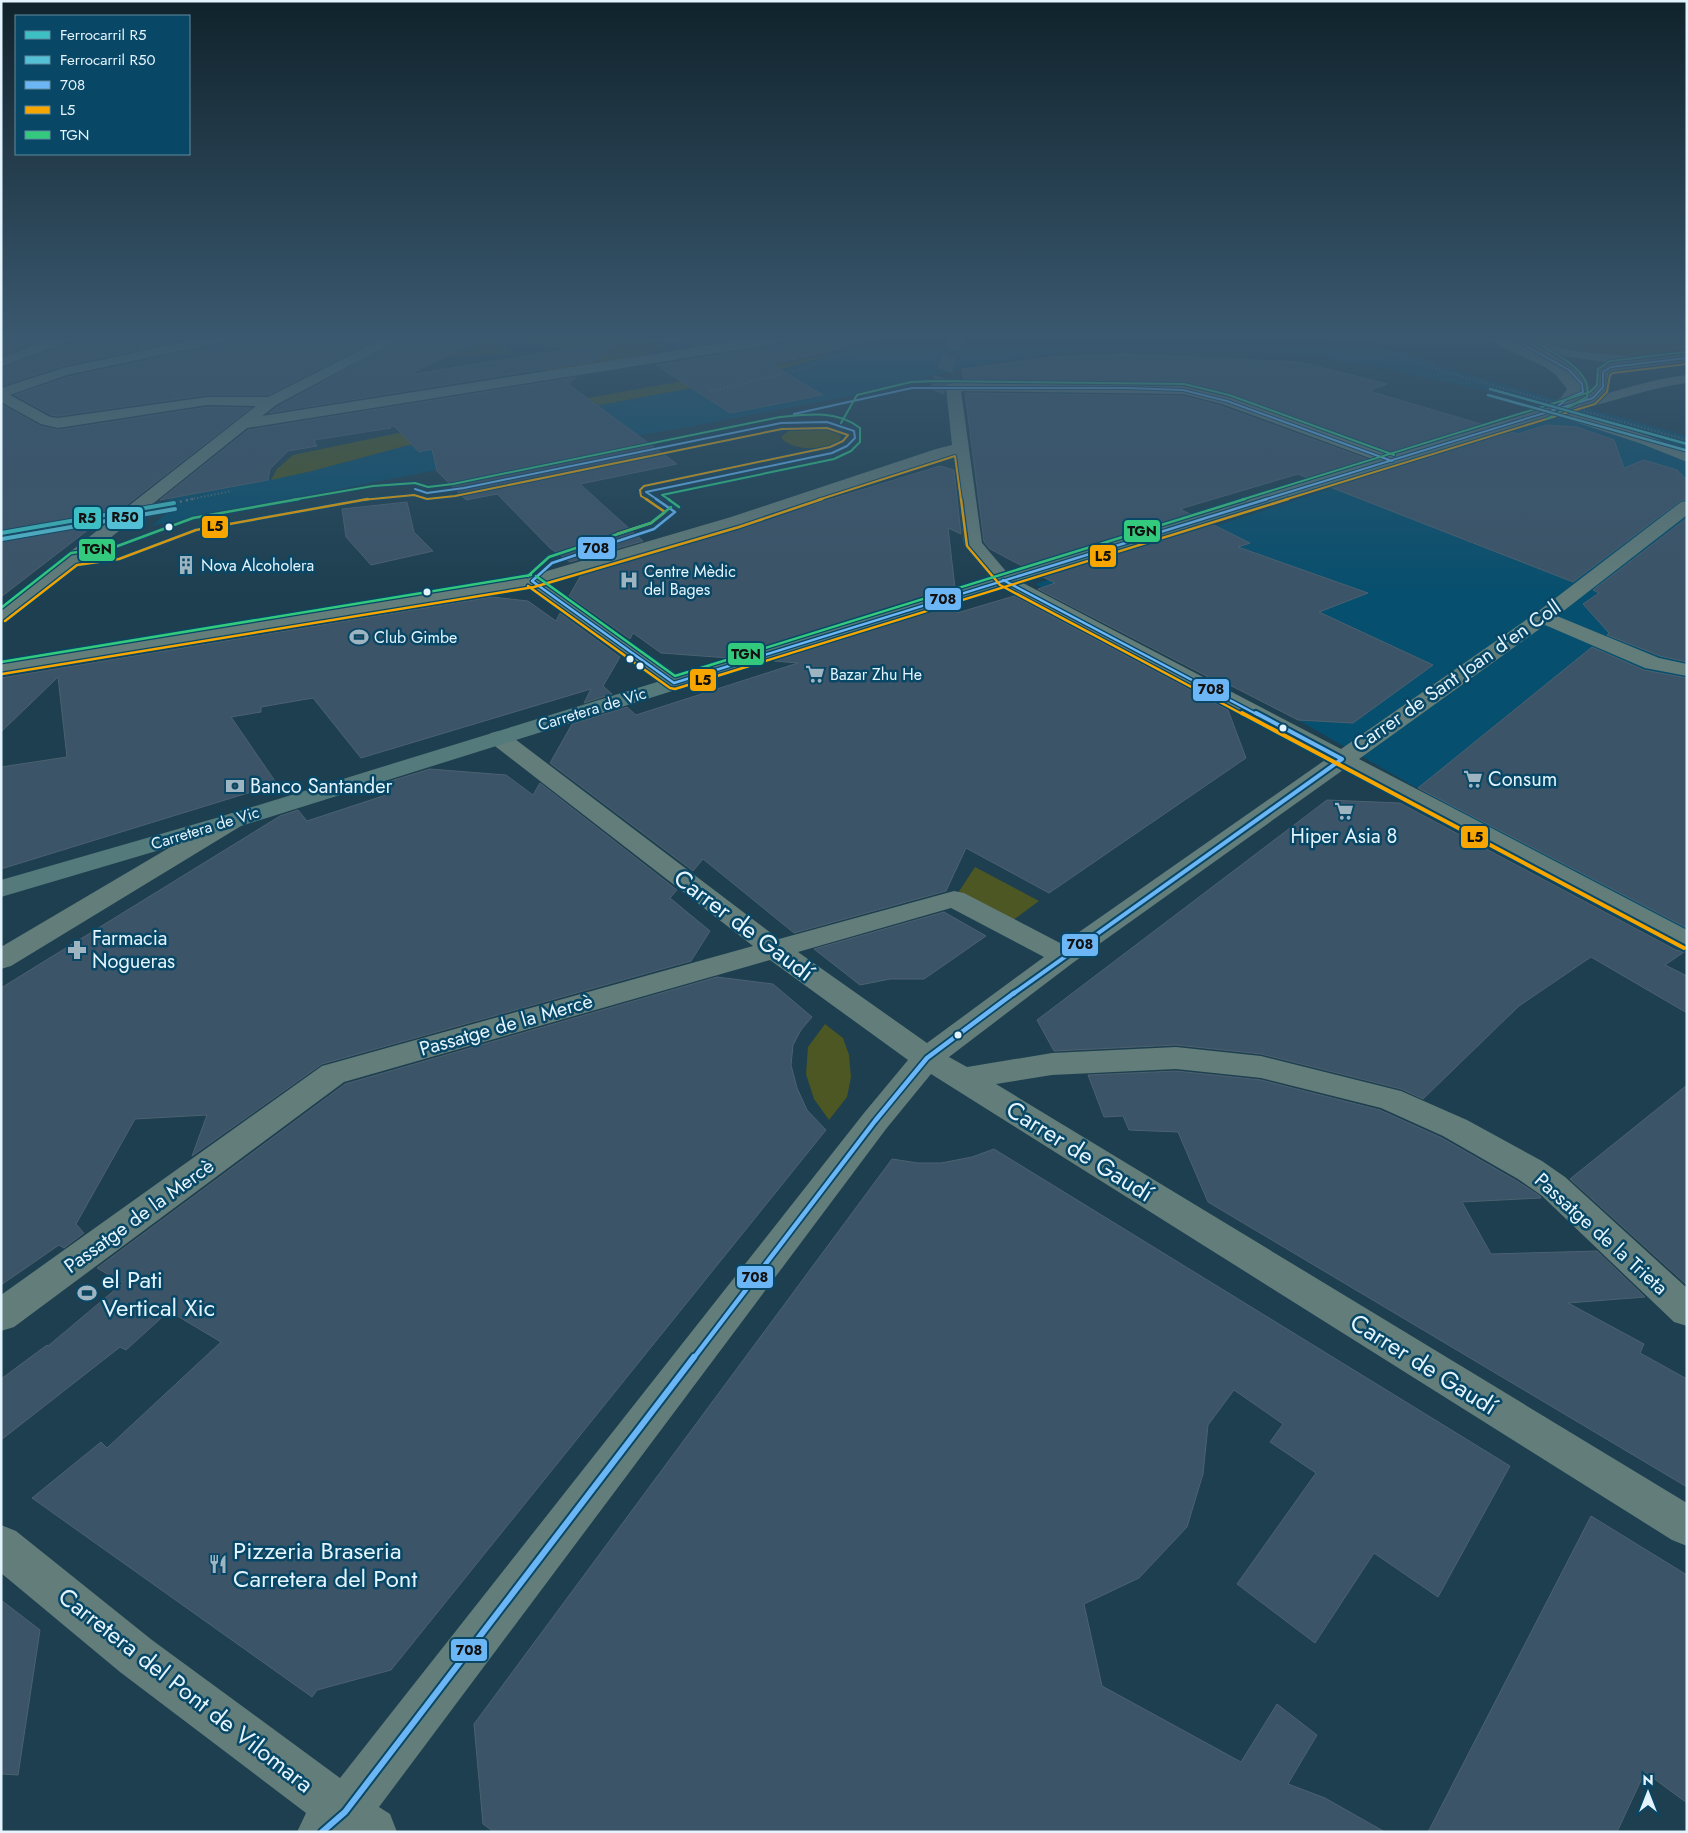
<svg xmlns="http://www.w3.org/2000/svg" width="1688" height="1833" viewBox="0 0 1688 1833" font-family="Jost,sans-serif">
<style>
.built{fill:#074f6e}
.green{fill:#4c5723}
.building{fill:#3c5468;stroke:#4c6170}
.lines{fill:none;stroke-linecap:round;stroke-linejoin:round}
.minor-tunnel{stroke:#3b5a6a;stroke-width:15;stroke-dasharray:15 8;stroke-linecap:butt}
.minor{fill:#627d7a;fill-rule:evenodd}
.major{fill:#547a7b;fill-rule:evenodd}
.rail-far1{stroke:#5c757d;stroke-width:2;stroke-dasharray:1 2.5;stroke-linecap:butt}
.rail{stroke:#5c757d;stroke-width:2.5;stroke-dasharray:2 4;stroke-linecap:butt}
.bus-1-far4-casing{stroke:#084765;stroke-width:4}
.bus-1-far3-casing{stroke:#084765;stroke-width:5}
.bus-1-far2-casing{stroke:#084765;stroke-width:8}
.bus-1-far1-casing{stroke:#084765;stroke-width:8}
.bus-1-casing{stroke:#084765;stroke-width:10}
.bus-2-far2-casing{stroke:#084765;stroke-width:4}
.bus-2-far1-casing{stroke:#084765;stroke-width:5}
.bus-2-casing{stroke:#084765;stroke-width:8}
.bus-3-far1-casing{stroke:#084765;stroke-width:4}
.bus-3-casing{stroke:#084765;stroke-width:5}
.bus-1-far4{stroke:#6db6f5;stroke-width:2}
.bus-1-far3{stroke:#6db6f5;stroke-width:2.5}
.bus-1-far2{stroke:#6db6f5;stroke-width:4}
.bus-1-far1{stroke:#6db6f5;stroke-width:4.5}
.bus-1{stroke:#6db6f5;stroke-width:6}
.bus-2-far2{stroke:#f7a600;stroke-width:2}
.bus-2-far1{stroke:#f7a600;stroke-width:2.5}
.bus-2{stroke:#f7a600;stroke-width:4}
.bus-3-far1{stroke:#33ca7d;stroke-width:2}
.bus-3{stroke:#33ca7d;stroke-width:2.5}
.rail-1-far1-casing{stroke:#084765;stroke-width:4.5}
.rail-1-casing{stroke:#084765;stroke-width:6}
.rail-2-far1-casing{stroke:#084765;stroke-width:4.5}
.rail-2-casing{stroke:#084765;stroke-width:6}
.rail-1-far1{stroke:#3dbfc3;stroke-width:2.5}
.rail-1{stroke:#3dbfc3;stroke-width:4}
.rail-2-far1{stroke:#53c0d6;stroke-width:2.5}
.rail-2{stroke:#53c0d6;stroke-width:4}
.bus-dot{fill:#e3f4fe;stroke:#084765;stroke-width:2}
.labels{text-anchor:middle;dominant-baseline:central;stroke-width:5;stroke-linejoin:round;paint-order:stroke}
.far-poi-label{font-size:16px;fill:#e3f4fe;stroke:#084765;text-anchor:start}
.far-street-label{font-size:16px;fill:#e3f4fe;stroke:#084765}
.street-label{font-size:20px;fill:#e3f4fe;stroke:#084765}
.poi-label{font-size:20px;fill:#e3f4fe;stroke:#084765;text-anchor:start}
.near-street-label{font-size:24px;fill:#e3f4fe;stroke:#084765}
.near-poi-label{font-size:24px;fill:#e3f4fe;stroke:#084765;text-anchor:start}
.line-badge{stroke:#084765;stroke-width:2}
.pale-badge-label{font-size:14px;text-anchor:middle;font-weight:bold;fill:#111}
</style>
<rect width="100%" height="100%" fill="#1d3f50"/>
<path class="built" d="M884,335H1357L1447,368L1515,388L1687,436V934L1527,851L1298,720L1035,584L1566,413L1498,393L1367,365L1277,351L1177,345L1085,349L992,363L926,377L933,380L694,426L457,466L152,526L173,507H165L169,499L312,471L465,430L762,375L818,359Z"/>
<path class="green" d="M489,335H498L510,354L446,356L453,351L465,352L481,342L477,341Z
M524,335H616C630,343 646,339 661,343L662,346L638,358L548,371V368L592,349L588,346L564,350L560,346L553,347L548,344H532Z
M1522,335H1687V347C1645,364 1563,351 1522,335Z
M834,354L762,375L465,430L312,471L271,480L277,469L293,455L442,424Z
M808,427L834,430L841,436L840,440C825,450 796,452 782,439V436L790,430Z
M975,867L1039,901L1005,926L954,899Z
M825,1024L843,1038L849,1055L851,1077L847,1097L829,1120L814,1099L806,1074L808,1047Z"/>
<path class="building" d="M1,335H54L1,356Z
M81,335H205L63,366L1,386V369L79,340Z
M245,335H385L268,395H207L58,416L51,415L15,395L68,377L237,341Z
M409,335H489L408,375L620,341L595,361L269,413L277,407Z
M698,335H759L694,346Z
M797,335H838L840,349L771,364L823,395L730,413L656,365L773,346L795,340Z
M1124,354L1300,362L1387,384L1369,391L1484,425L1391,453L1233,396L1183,384L964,381L962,369L1052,357Z
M577,377L568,384L677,464L580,484L643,541L570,562L550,548L497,494L466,500L437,471L432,449L419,452L395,427L390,425L391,428L314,440L317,446L288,451L270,469L268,480L160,500L248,430Z
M965,393L1183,396L1221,406L1370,460L1310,479L1298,474L1180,509L1192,515L1024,567L990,549L984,542Z
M1,404L40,426L58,430L207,407L251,408L124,507L115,509L1,597Z
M1546,425L1577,427L1614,440L1624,468L1644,460L1677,470L1687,480V499L1680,501L1573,582L1330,487L1508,431L1518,434Z
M940,466L954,470L961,534L948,528L955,588L729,658L661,653L633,633L630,639L569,596L581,575Z
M407,502L414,532L433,551L371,565L346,537L342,509Z
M1687,518V662L1660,656L1607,635L1609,633L1583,604L1599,593L1593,590Z
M1212,524L1250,543L1238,547L1368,593L1319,612L1433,665L1353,723L1298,720L1216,678L1218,682L1038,589L1055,583L1043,577Z
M1014,596L1228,710L1246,758L1049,893L966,848L946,891L794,933L703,859L693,871L550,763L572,724L627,707L636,715L798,663L774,661L956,604L957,613Z
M492,597L528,601L556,621L560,613L620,657L603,686L612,694L584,703L591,689L361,758L313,698L261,707V712L231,717L277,784L1,869V767L67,757L58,677L1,732V678Z
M1592,647L1644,670L1687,678V928L1418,788Z
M430,769L506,775L533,795L540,783L677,890L670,898L710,931L691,961L322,1064L192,1156L207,1115L135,1119L76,1224L84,1233L64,1248L59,1245L1,1285V988L280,816L298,810L307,821L389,794L381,784Z
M1327,800L1400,803L1676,950L1684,952L1665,965L1687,976V1013L1591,957L1519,1006L1423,1099L1401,1089L1261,1054L1176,1045L1054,1051L1037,1020Z
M944,912L986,936L924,979H890L860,985L814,949Z
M717,977L773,984L812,1017L801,1030L793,1045L791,1065L797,1088L807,1110L826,1130L391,1670L317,1690L312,1697L32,1498L101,1442L107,1448L221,1342L169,1311L126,1350L120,1347L1,1440V1379L47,1345L48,1346L123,1283L97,1268L345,1084Z
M1176,1071L1261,1080L1380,1110L1442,1138L1517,1181L1540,1196L1541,1198L1462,1202L1491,1254L1597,1251L1645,1297L1568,1303L1644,1344L1640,1353L1687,1379V1487L1208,1202L1178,1132L1129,1130L1123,1116L1104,1117L1088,1075Z
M1687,1085V1285L1570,1179Z
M994,1149L1510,1466L1438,1597L1374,1553L1315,1643L1237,1584L1316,1473L1270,1442L1283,1424L1234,1390L1208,1425L1203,1474L1187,1527L1139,1578L1084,1604L1102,1686L1241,1762L1277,1704L1317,1735L1288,1784L1325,1798L1385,1832H494L483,1824L474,1724L892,1159L918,1163H941L972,1157Z
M1591,1516L1687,1575V1803L1645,1772L1617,1832H1428Z
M1,1600L40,1630L18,1775L1,1774Z"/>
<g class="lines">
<path class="minor-tunnel" d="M937,392L957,335"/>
<path class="minor" d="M60,335H79L78,338L1,367V358Z
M216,335H243L237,339L67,375L10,395L50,417L58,418L207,397H268L390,335H407L276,405L262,416L774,335H795L794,338L773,344L247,428L8,620L1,622V606L256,406L207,405L58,428L41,424L1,402V388L63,368Z
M628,335L688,337L690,340L683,344L634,339Z
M1477,335H1496L1539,353L1565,368L1574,377L1581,389L1573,402C1611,394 1648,379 1687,375V383C1648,388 1610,403 1571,411L1654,438L1687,451V462L1642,444L1548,413L1545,410L1548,407L1565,403L1560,399L1567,389L1555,374L1543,366Z
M953,383L1183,386L1232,398L1398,458L1400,461L1398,464H1386L1222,404L1183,394L961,391L982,543L1010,576L1341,749L1536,613L1681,502L1687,501V515L1557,616L1659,658L1687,664V676L1645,668L1545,625L1359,759L1687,930V951L1677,948L1343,770L1074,962L949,1057L967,1067L1052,1053L1176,1047L1261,1056L1401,1091L1467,1120L1542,1161L1565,1177L1687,1288V1326L1674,1322L1541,1195L1518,1179L1443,1136L1381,1108L1261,1078L1176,1069L1052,1075L996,1084L1687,1503V1546L1672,1540L931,1074L886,1129L379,1807L390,1814L397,1832H297L306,1813L120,1672L1,1573V1525L16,1531L152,1640L340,1778L864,1113L908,1060L770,960L344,1082L14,1327L1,1331V1295L322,1066L753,946L491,743L487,738L491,733L499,731L507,733L779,939L954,891L964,893L1062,944L1325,760L996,584L964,544L954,455L743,525L547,583L682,678L685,683L682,688L674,690L666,688L528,587L1,674V662L530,576L731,517L936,449L952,445L946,387L948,384ZM951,908L1044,957L927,1043L798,952Z
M232,813L241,816L245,821L241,826L11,966L1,969V947L223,816Z"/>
<path class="major" d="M1500,335H1519L1553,346L1582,352L1629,356L1636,360L1687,354V362L1615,371L1610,374V387L1598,401L241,826L1,897V880L223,816L1554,405L1555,401L1576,390C1575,373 1548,363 1535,357L1533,354L1537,351L1516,344ZM1552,354L1610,363L1596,372V387L1589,394C1595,375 1565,361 1552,354Z"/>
<path class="rail-far1" d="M1323,335L1347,344
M1340,335L1442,371L1687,440
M710,391L799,370L891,335
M187,500L232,491"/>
<path class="rail" d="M174,503L193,499"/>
<g class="bus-1-far4-casing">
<path id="bus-1-far4" d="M1507,335L1569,370L1582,384L1583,392L1567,399L1553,410L1545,413
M794,414L912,388H1127L1183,390L1227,401L1392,461
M415,489L427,493L464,488L781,423L827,422L854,431L855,438L847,446L832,453L646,492L658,500
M1263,500L1593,398L1603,387V372L1611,367L1687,358"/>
</g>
<g class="bus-1-far3-casing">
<path id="bus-1-far3" d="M656,499L675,512L654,529L552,563L532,581L674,683L1267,499
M1003,580L1258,715"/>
</g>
<g class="bus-1-far2-casing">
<path id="bus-1-far2" d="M1013,994L1342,759L1256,713"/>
</g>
<g class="bus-1-far1-casing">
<path id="bus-1-far1" d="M693,1359L875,1121L927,1058L1014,993"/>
</g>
<g class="bus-1-casing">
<path id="bus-1" d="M322,1832L345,1812L694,1357"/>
</g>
<g class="bus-2-far2-casing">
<path id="bus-2-far2" d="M362,500L414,495L427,499L455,496L782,429L827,428L848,435L843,441L830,447L644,486L640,490L641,496L648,500
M818,500L955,456L961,500
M1284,500L1595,404L1607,392L1610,375L1613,373L1687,364"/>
</g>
<g class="bus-2-far1-casing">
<path id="bus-2-far1" d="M961,499L967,546L1000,585L1244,715
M617,534L651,523L665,512L646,499
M528,586L670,688L675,689L1288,499
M5,621L77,565L119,559L196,530L368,499
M2,674L534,587L739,527L822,499"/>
</g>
<g class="bus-2-casing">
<path id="bus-2" d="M1242,713L1684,948"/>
</g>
<g class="bus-3-far1-casing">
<path id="bus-3-far1" d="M1520,335C1542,347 1594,367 1587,397L1547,419
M841,423L857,395L911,382L935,381L1184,384L1229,395L1394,455
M292,500L373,486L415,483L428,487L453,484L780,417C808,414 837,410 860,428V442L851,451L834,459L662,495L670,500
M1241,500L1590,392L1597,385L1598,369L1610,361L1686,352"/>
</g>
<g class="bus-3-casing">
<path id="bus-3" d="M668,499L679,507
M528,576L549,557L651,523L671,507
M536,576L675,676L1245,499
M1,608L71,553L115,547L193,518L299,499
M1,662L531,575"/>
</g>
<use href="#bus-1-far4" class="bus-1-far4"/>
<use href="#bus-1-far3" class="bus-1-far3"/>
<use href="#bus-1-far2" class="bus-1-far2"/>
<use href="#bus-1-far1" class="bus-1-far1"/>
<use href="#bus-1" class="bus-1"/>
<use href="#bus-2-far2" class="bus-2-far2"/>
<use href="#bus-2-far1" class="bus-2-far1"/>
<use href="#bus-2" class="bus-2"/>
<use href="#bus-3-far1" class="bus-3-far1"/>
<use href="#bus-3" class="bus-3"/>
<g class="rail-1-far1-casing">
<path id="rail-1-far1" d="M1490,389L1687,444"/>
</g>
<g class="rail-1-casing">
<path id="rail-1" d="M1,533L174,503"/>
</g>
<g class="rail-2-far1-casing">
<path id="rail-2-far1" d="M1488,395L1685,450"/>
</g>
<g class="rail-2-casing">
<path id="rail-2" d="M2,539L175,509"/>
</g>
<use href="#rail-1-far1" class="rail-1-far1"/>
<use href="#rail-1" class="rail-1"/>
<use href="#rail-2-far1" class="rail-2-far1"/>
<use href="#rail-2" class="rail-2"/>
</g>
<linearGradient id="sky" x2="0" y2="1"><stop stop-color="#10232c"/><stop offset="0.57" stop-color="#3a586f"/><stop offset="1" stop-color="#3a586f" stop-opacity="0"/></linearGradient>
<rect width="1688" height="592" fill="url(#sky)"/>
<defs>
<g id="building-bare" transform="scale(1.5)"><path d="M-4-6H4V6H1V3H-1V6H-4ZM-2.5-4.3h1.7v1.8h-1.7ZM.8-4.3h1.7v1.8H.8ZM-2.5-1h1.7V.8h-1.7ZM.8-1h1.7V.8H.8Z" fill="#9eb5c1" stroke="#084765" stroke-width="2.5" paint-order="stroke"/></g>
<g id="hospital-bare" transform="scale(1.5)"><path d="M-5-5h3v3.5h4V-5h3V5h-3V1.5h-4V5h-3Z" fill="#9eb5c1" stroke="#084765" stroke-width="2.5" paint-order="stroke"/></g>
<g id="stadium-bare" transform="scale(1.5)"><path d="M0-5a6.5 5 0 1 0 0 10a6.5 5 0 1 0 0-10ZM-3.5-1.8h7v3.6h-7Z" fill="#9eb5c1" stroke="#084765" stroke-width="2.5" paint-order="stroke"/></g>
<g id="supermarket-bare" transform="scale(1.5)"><path d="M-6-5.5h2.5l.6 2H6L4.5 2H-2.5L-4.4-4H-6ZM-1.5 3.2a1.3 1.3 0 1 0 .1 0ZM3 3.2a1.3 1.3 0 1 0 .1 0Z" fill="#9eb5c1" stroke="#084765" stroke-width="2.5" paint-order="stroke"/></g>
<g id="bank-bare" transform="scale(1.5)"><path d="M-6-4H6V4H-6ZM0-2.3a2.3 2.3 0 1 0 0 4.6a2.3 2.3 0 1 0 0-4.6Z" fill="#9eb5c1" stroke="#084765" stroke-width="2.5" paint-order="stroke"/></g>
<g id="pharmacy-bare" transform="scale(1.5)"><path d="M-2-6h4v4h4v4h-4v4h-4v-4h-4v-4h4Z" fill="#9eb5c1" stroke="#084765" stroke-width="2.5" paint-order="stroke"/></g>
<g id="restaurant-bare" transform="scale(1.5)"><path d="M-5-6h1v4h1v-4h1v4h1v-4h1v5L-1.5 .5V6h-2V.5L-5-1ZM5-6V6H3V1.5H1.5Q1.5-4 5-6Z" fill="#9eb5c1" stroke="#084765" stroke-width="2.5" paint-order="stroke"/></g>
</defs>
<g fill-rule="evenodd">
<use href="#building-bare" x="186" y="565"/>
<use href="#hospital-bare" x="629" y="580"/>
<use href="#stadium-bare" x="359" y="637"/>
<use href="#supermarket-bare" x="815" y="674"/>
<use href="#supermarket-bare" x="1473" y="779"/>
<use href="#bank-bare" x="235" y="786"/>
<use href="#supermarket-bare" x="1344" y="811"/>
<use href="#pharmacy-bare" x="77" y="950"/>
<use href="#stadium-bare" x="87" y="1293"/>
<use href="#restaurant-bare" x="218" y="1564"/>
</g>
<g class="bus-dot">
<circle cx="169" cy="527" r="4.5"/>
<circle cx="427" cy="592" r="4.5"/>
<circle cx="630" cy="659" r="4.5"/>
<circle cx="640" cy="666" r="4.5"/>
<circle cx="1283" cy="728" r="4.5"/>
<circle cx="958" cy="1035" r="4.5"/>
</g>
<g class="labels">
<g class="far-poi-label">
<text x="201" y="565">Nova Alcoholera</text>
<text x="644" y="571">Centre Mèdic<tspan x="644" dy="18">del Bages</tspan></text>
<text x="374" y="637">Club Gimbe</text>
<text x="830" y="674">Bazar Zhu He</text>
</g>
<g class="far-street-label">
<text transform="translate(592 709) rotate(-17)">Carretera de Vic</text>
<text transform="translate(205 828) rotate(-17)">Carretera de Vic</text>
</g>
<g class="street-label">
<text transform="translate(1457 676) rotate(-35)">Carrer de Sant Joan d'en Coll</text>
<text transform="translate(506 1025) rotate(-16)">Passatge de la Mercè</text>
<text transform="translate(139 1216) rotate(-36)">Passatge de la Mercè</text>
<text transform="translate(1601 1234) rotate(42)">Passatge de la Trieta</text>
</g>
<g class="poi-label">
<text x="1488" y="779">Consum</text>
<text x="250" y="786">Banco Santander</text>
<text x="1344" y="836" text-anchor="middle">Hiper Asia 8</text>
<text x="92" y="938">Farmacia<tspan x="92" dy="23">Nogueras</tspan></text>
</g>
<g class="near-street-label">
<text transform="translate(744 925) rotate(37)">Carrer de Gaudí</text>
<text transform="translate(1080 1151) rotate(32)">Carrer de Gaudí</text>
<text transform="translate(1424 1364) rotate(32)">Carrer de Gaudí</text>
<text transform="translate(186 1690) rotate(38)">Carretera del Pont de Vilomara</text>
</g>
<g class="near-poi-label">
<text x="102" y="1279">el Pati<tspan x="102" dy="28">Vertical Xic</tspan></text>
<text x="233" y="1550">Pizzeria Braseria<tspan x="233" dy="28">Carretera del Pont</tspan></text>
</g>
</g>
<g class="line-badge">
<rect x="106" y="506" width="38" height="24" rx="5" fill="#53c0d6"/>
<rect x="73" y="506" width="29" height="24" rx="5" fill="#3dbfc3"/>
<rect x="201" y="515" width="28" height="24" rx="5" fill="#f7a600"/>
<rect x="1123" y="519" width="38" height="24" rx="5" fill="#33ca7d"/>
<rect x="577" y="536" width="39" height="24" rx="5" fill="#6db6f5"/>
<rect x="78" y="538" width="38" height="24" rx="5" fill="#33ca7d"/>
<rect x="1089" y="544" width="28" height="24" rx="5" fill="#f7a600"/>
<rect x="924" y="587" width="38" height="24" rx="5" fill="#6db6f5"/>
<rect x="727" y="642" width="38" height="24" rx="5" fill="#33ca7d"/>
<rect x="689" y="668" width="28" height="24" rx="5" fill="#f7a600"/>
<rect x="1192" y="678" width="38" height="24" rx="5" fill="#6db6f5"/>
<rect x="1460" y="825" width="29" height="24" rx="5" fill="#f7a600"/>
<rect x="1061" y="933" width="38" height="24" rx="5" fill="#6db6f5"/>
<rect x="736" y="1265" width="38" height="24" rx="5" fill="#6db6f5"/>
<rect x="450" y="1638" width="38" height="24" rx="5" fill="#6db6f5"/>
</g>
<g class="pale-badge-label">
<text x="125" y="522">R50</text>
<text x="87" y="523">R5</text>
<text x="215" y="531">L5</text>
<text x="1142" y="536">TGN</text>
<text x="596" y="553">708</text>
<text x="97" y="554">TGN</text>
<text x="1103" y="561">L5</text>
<text x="943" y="604">708</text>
<text x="746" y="659">TGN</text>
<text x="703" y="685">L5</text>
<text x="1211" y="694">708</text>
<text x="1475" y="842">L5</text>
<text x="1080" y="949">708</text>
<text x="755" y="1282">708</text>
<text x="469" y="1655">708</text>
</g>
<rect width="1688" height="1833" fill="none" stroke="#e3f4fe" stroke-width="5"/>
<rect x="15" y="15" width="175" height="140" fill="#084765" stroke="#608ca2"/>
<rect x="25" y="31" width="25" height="8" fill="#3dbfc3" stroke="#608ca2"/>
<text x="60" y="40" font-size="15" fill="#e3f4fe">Ferrocarril R5</text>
<rect x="25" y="56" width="25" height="8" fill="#53c0d6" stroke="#608ca2"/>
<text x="60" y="65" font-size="15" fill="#e3f4fe">Ferrocarril R50</text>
<rect x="25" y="81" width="25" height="8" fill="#6db6f5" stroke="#608ca2"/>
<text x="60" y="90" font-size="15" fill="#e3f4fe">708</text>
<rect x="25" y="106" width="25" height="8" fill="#f7a600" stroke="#608ca2"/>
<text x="60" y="115" font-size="15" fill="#e3f4fe">L5</text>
<rect x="25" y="131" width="25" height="8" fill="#33ca7d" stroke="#608ca2"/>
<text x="60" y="140" font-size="15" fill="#e3f4fe">TGN</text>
<g transform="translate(1648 1793)" stroke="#084765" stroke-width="4" paint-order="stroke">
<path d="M0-4L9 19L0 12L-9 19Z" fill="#e3f4fe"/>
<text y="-8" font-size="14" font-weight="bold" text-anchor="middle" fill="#e3f4fe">N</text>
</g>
</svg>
